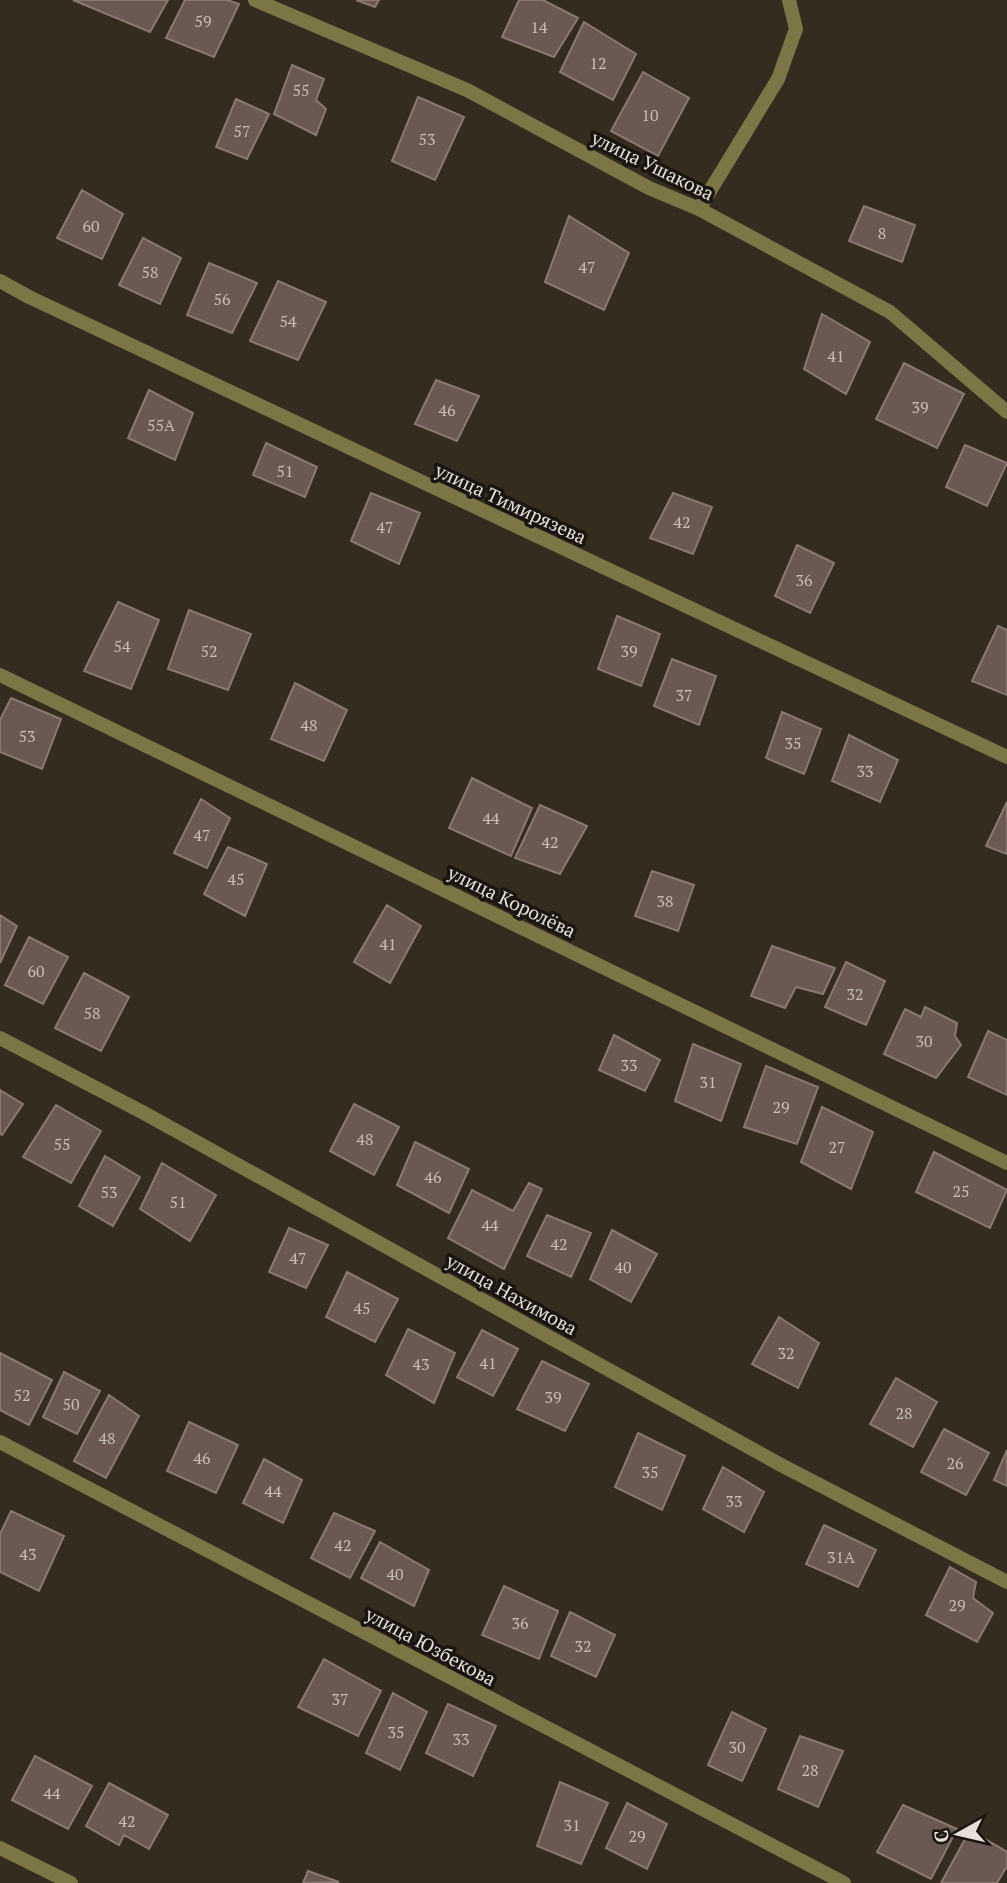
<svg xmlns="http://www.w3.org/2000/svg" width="1007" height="1883" viewBox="0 0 1007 1883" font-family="'PT Serif',serif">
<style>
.building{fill:#695952;stroke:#8a7971;stroke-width:2}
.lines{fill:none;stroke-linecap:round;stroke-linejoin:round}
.minor{stroke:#7c7545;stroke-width:14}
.labels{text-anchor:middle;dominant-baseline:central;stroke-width:7;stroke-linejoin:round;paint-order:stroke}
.number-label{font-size:16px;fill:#c7beb6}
.street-label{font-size:19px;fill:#e6e0d8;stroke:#191510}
</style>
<rect width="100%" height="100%" fill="#352c20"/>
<path class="building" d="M73,0H168L150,32Z
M185,0H227L239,4L214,57L166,38Z
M356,0H379L375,7Z
M519,0H543L578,18L554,57L502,37Z
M584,22L636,54L613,100L560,72Z
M292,65L324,79L316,100L326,109L316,135L274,114Z
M643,72L689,98L658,156L611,131Z
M418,97L464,117L435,180L392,161Z
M236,99L269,114L247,159L216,147Z
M82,190L123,214L102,259L57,238Z
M864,206L915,225L902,262L849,241Z
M569,216L629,253L604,310L545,282Z
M143,238L181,258L160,304L119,285Z
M209,263L257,283L232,333L187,315Z
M278,281L326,302L298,360L250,341Z
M822,314L870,342L846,394L804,369Z
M904,363L964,394L937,448L876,419Z
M436,380L479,396L457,441L415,424Z
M149,390L193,413L175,460L128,438Z
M266,443L317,467L305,497L253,475Z
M965,445L1007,463L987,506L946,487Z
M371,493L420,513L399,564L351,541Z
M673,493L712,507L693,554L650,538Z
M797,545L834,563L810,613L775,596Z
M118,602L159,620L131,689L84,671Z
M189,610L251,634L228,690L168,669Z
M617,616L660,634L641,686L598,669Z
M998,626L1007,630V695L972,681Z
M672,659L716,676L699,725L654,706Z
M295,683L347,710L324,761L271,739Z
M11,698L61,719L42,769L0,752V720Z
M782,712L821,729L804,774L766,758Z
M849,735L898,760L880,802L832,781Z
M472,778L532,808L511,856L449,828Z
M201,799L230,818L207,868L174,853Z
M1007,802V854L986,846Z
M540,805L587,826L560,874L515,858Z
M228,847L267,864L245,916L204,894Z
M652,871L694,885L678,931L635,916Z
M387,905L421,926L390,983L354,962Z
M0,915L17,926L0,963Z
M29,937L68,957L43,1004L5,985Z
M772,946L835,968L823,994L796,987L785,1008L751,996Z
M846,962L885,981L866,1025L825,1007Z
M84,973L129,997L101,1051L55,1028Z
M925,1007L957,1023L955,1036L961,1045L936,1078L884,1054L905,1009L921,1017Z
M988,1031L1007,1040V1095L968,1077Z
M614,1035L660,1060L645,1091L599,1070Z
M693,1044L741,1064L721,1121L675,1101Z
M766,1066L818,1087L797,1144L744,1127Z
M0,1090L23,1104L2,1135L0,1134Z
M354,1104L399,1127L374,1175L330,1151Z
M56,1105L101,1131L71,1183L23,1157Z
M822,1107L873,1132L851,1189L801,1162Z
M415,1142L469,1169L449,1213L397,1185Z
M934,1152L1007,1190L990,1228L916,1192Z
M105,1156L140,1177L113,1226L79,1206Z
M162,1163L216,1195L190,1241L140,1209Z
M529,1183L542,1189L504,1269L448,1238L472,1190L513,1211Z
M547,1215L591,1233L571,1277L527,1256Z
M289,1228L328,1245L306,1288L269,1272Z
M612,1230L657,1254L631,1302L590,1279Z
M347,1272L398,1299L375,1342L326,1317Z
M779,1317L819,1343L798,1388L752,1364Z
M408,1329L455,1353L434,1403L386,1375Z
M482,1330L518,1349L493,1396L457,1377Z
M0,1353L52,1380L29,1425L0,1410Z
M542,1361L589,1384L565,1431L517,1409Z
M64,1372L100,1391L77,1434L43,1417Z
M896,1378L937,1402L913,1447L870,1424Z
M109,1395L139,1416L106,1478L74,1461Z
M189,1422L238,1445L216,1493L167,1471Z
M944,1429L989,1453L966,1495L921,1472Z
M638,1433L685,1456L662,1510L615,1487Z
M1007,1450V1486L994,1480Z
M264,1459L302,1480L283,1523L243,1503Z
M723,1467L764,1492L744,1532L703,1509Z
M11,1511L64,1536L39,1591L0,1572V1534Z
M334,1513L375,1531L350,1578L311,1558Z
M824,1525L876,1550L858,1587L806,1564Z
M380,1542L429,1570L414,1606L361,1578Z
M950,1567L976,1582L973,1598L993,1613L977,1642L926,1615Z
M504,1586L558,1611L539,1659L482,1635Z
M570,1612L615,1635L596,1677L551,1656Z
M324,1659L381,1691L358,1736L298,1707Z
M393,1693L427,1712L400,1770L366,1753Z
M448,1704L496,1726L473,1776L426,1753Z
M732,1712L766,1729L742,1781L708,1765Z
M800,1736L843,1751L818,1807L778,1789Z
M35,1756L92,1786L68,1829L12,1800Z
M560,1782L608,1803L581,1864L537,1846Z
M109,1783L168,1815L149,1849L124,1835L119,1845L86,1826Z
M627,1803L667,1824L647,1869L606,1848Z
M903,1805L957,1829L931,1879L877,1852Z
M970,1830L1007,1852V1866L997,1883H941Z
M308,1871L339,1882L303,1883Z"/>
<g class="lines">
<path class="minor" d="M255,0L467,90L649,188L699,209L890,312L1007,412
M699,209L778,79L796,29L789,0
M0,281L29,297L1007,757
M0,675L1007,1163
M0,1038L144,1113L781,1465L1007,1582
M0,1442L844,1883
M0,1848L71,1883"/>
</g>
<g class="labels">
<g class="number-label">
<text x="203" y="21">59</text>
<text x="539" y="27">14</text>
<text x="598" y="63">12</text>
<text x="301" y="90">55</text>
<text x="650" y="115">10</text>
<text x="242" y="131">57</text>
<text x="427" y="139">53</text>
<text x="91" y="226">60</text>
<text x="882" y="233">8</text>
<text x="587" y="267">47</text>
<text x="150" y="272">58</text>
<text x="222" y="299">56</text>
<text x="288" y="321">54</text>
<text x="836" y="356">41</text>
<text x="920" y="407">39</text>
<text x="447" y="410">46</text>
<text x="161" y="425">55А</text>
<text x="285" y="471">51</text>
<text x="682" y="522">42</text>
<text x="385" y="527">47</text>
<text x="804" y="580">36</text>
<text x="122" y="646">54</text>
<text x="209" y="651">52</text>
<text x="629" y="651">39</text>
<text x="684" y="695">37</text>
<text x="309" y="725">48</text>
<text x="27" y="736">53</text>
<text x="793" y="743">35</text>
<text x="865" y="771">33</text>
<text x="491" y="818">44</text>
<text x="202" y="835">47</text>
<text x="550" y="842">42</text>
<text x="236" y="879">45</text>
<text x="665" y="901">38</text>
<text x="388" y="944">41</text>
<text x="36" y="971">60</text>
<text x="855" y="994">32</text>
<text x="92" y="1013">58</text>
<text x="924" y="1041">30</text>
<text x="629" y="1065">33</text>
<text x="708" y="1082">31</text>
<text x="781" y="1107">29</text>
<text x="365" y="1139">48</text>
<text x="62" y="1144">55</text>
<text x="837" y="1147">27</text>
<text x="433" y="1177">46</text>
<text x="961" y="1191">25</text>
<text x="109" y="1192">53</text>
<text x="178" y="1202">51</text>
<text x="490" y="1225">44</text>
<text x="559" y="1244">42</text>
<text x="298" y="1258">47</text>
<text x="623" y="1267">40</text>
<text x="362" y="1308">45</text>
<text x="786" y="1353">32</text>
<text x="488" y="1363">41</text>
<text x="421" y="1364">43</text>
<text x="22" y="1395">52</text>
<text x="553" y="1397">39</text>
<text x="71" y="1404">50</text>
<text x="904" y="1413">28</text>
<text x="107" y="1438">48</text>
<text x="202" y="1458">46</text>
<text x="955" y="1463">26</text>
<text x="650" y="1472">35</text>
<text x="273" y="1491">44</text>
<text x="734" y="1501">33</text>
<text x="343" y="1545">42</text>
<text x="28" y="1554">43</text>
<text x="841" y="1557">31А</text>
<text x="395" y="1574">40</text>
<text x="957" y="1605">29</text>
<text x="520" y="1623">36</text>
<text x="583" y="1646">32</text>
<text x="340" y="1699">37</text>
<text x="396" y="1732">35</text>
<text x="461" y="1739">33</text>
<text x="737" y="1747">30</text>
<text x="810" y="1770">28</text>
<text x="52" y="1793">44</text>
<text x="127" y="1821">42</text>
<text x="572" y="1825">31</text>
<text x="637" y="1836">29</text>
</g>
<g class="street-label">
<text transform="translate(653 165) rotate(26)">улица Ушакова</text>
<text transform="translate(511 503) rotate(25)">улица Тимирязева</text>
<text transform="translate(512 901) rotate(26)">улица Королёва</text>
<text transform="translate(512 1294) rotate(29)">улица Нахимова</text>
<text transform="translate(431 1646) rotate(28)">улица Юзбекова</text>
</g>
</g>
<g transform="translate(958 1834) rotate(262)" stroke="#191510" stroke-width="5" paint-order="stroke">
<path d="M0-5L12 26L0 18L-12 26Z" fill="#e6e0d8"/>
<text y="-10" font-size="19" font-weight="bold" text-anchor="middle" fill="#e6e0d8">С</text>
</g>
</svg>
